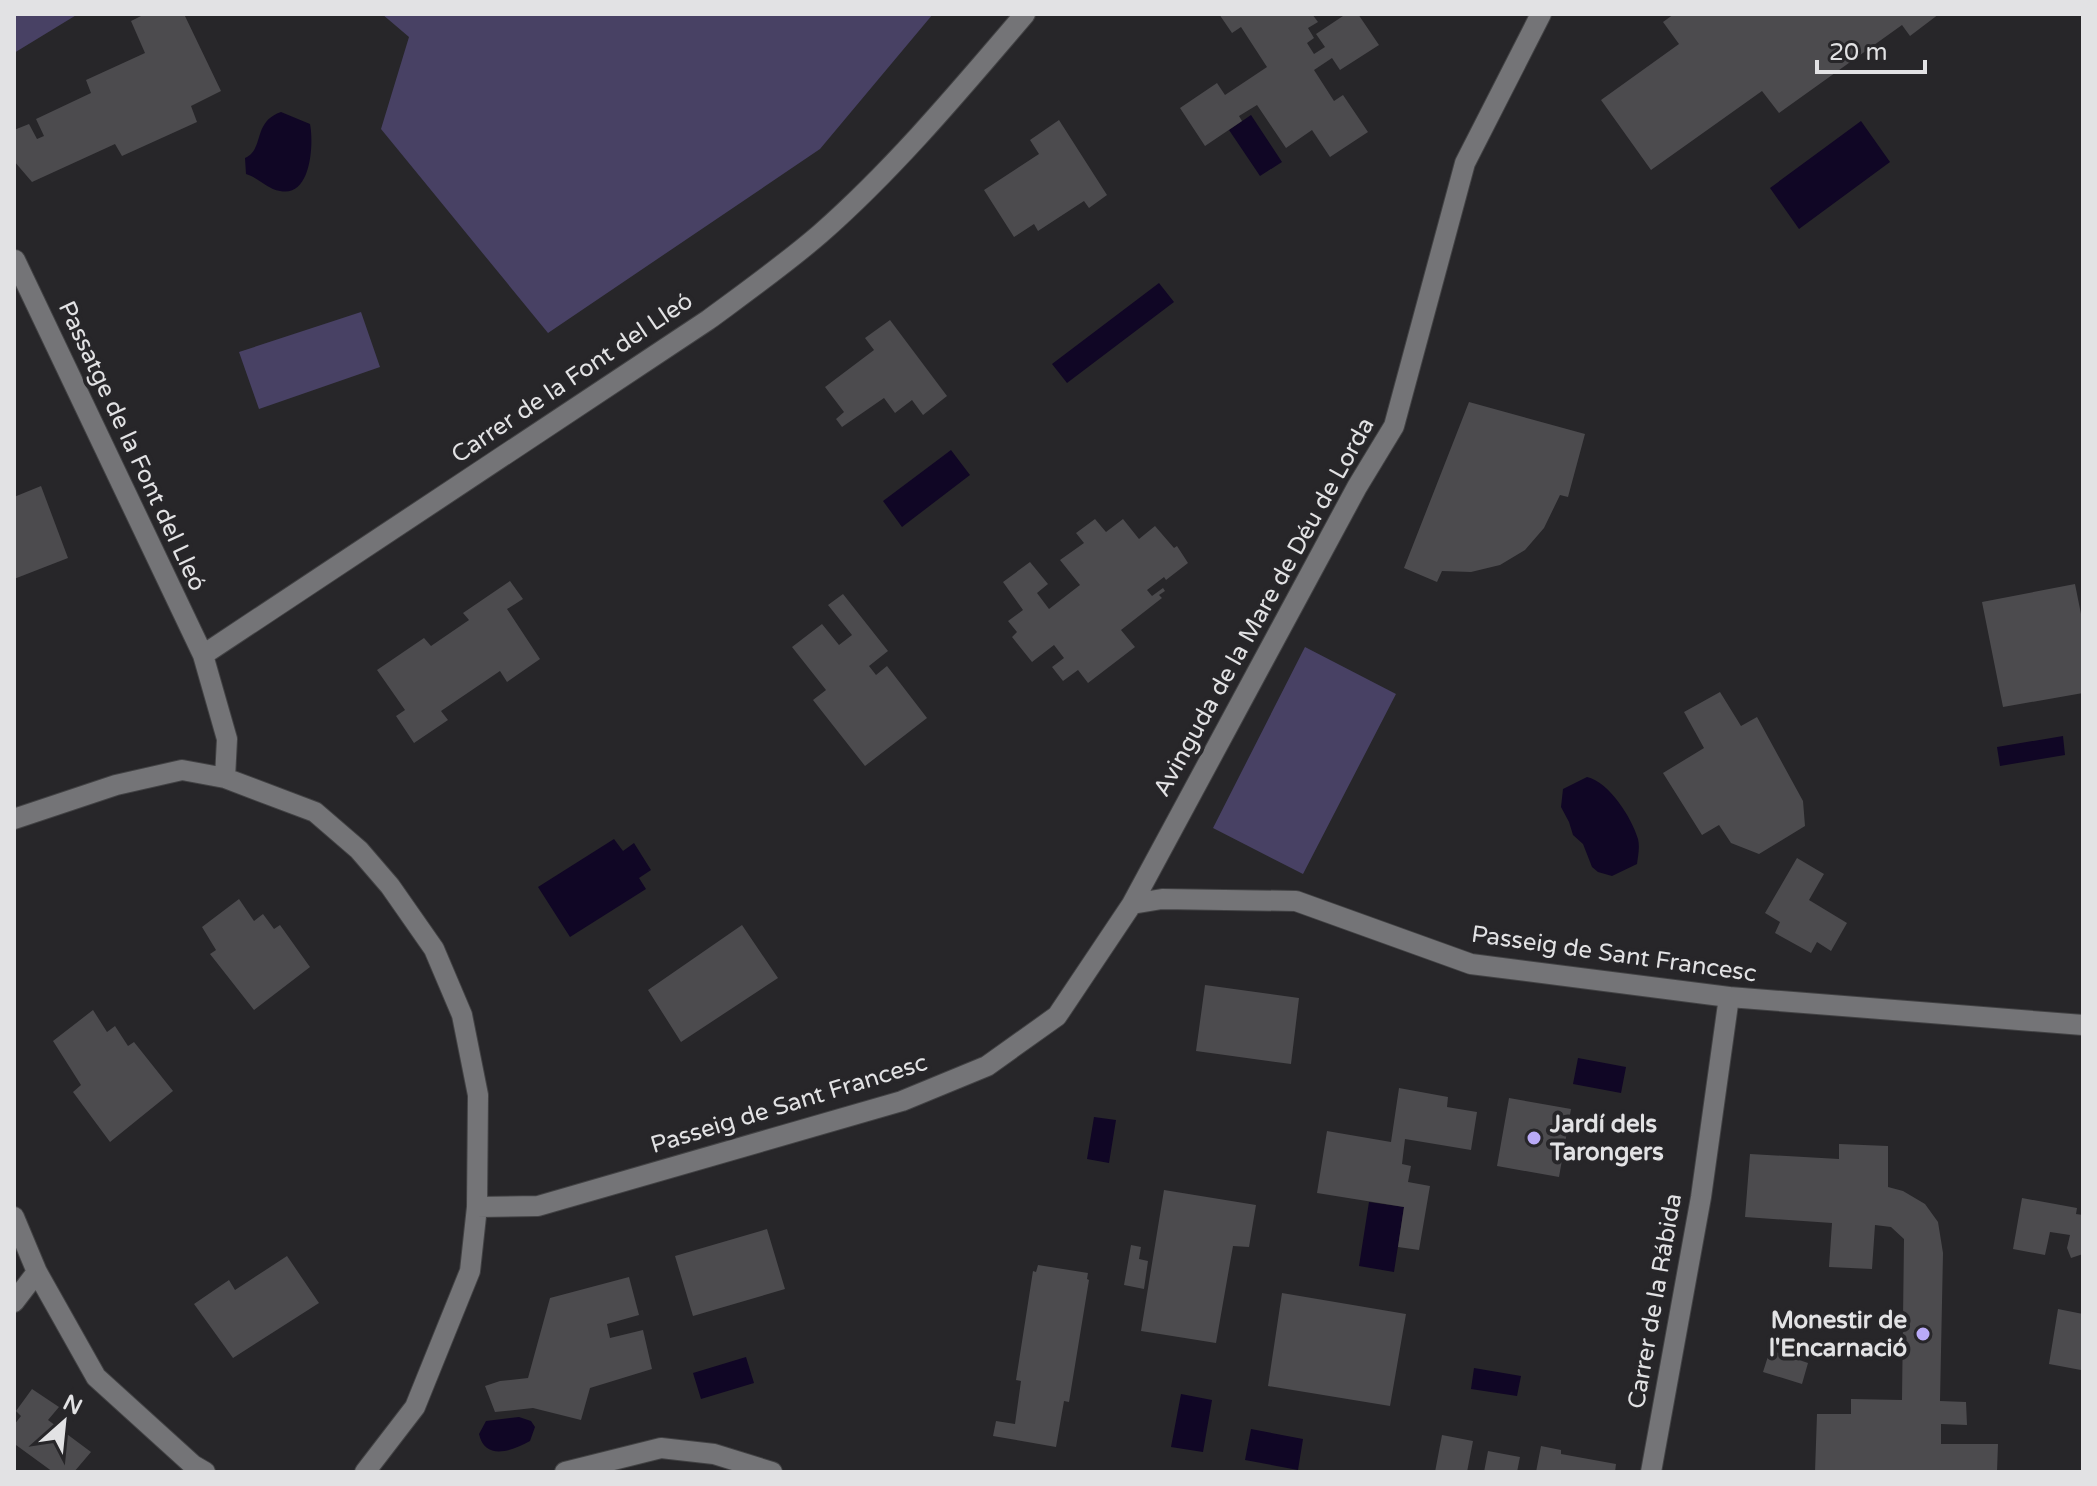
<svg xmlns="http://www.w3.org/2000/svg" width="2097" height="1486" viewBox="0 0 2097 1486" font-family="'Varela Round',sans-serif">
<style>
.green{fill:#484164}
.water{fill:#100625}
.building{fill:#4c4b4e}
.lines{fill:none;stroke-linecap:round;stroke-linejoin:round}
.street-casing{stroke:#424244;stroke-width:22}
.street{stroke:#747477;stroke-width:20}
.poi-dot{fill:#b9aaf7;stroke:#272629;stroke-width:3}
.labels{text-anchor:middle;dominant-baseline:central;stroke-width:8;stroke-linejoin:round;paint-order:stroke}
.street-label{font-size:24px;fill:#e2e2e4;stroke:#272629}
.poi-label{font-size:24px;font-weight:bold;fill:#e2e2e4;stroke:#272629;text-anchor:start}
</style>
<rect width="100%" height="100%" fill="#272629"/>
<path class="green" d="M14,14H78L14,53Z
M382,14H933L820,149L548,333L381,129L409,37Z
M361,312L380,367L259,409L239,352Z
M1305,647L1396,694L1303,874L1213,828Z"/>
<path class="water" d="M281,112L310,124C314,144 311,198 280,191C267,189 259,178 246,174L245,158C265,149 252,122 281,112Z
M1251,115L1282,162L1260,176L1229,130Z
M1861,121L1890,162L1799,229L1770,188Z
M1159,283L1174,302L1067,383L1052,364Z
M951,450L970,475L902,527L883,501Z
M2063,736L2065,755L2000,766L1997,747Z
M1587,777C1609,782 1632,818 1638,839C1640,847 1638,856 1637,864L1612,876L1598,872L1592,867L1583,844L1573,835L1569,822L1561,807L1563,789Z
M614,839L623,851L634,843L651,870L639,878L646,889L570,937L538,887Z
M1578,1058L1626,1067L1621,1093L1573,1084Z
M1094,1117L1116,1120L1109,1163L1087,1159Z
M1369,1202L1404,1207L1394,1272L1359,1266Z
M746,1357L754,1383L701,1399L693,1373Z
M1474,1368L1521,1376L1517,1396L1471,1389Z
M1181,1394L1212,1400L1203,1452L1171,1447Z
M519,1417L531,1421L535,1427L530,1441C512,1451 485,1461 479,1434L486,1421Z
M1251,1429L1303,1439L1298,1470L1245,1460Z"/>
<path class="building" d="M145,14H184L221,91L191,106L197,122L122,156L115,144L32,182L14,161V130L29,124L37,139L44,136L36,119L91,93L86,80L145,53L131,21Z
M1219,14H1312L1318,22L1308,28L1314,38L1307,43L1314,54L1325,47L1316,34L1346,14H1358L1379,45L1340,70L1332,58L1314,70L1334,101L1343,95L1368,132L1330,157L1312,130L1286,148L1257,105L1239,116L1242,121L1205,146L1180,108L1217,83L1225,95L1267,67L1241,27L1232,33Z
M1674,14H1939L1910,36L1902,25L1779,113L1762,91L1651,170L1601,100L1679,44L1663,22Z
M1059,120L1107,195L1089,208L1084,201L1038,231L1034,224L1014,237L984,190L1039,154L1030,140Z
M890,320L947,396L923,415L912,400L895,413L884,398L842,427L836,419L844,412L825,387L874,350L865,338Z
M1469,402L1585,434L1568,497L1560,495L1544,528L1525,550L1500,565L1471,572L1442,571L1437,582L1404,568Z
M41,486L68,558L14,579V497Z
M1095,519L1106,532L1123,519L1139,539L1155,526L1174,548L1177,546L1188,563L1166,580L1164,577L1147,590L1152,596L1163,588L1165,591L1159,595L1162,598L1121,630L1135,647L1088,683L1078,670L1063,681L1052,667L1064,658L1054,645L1032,662L1012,637L1017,632L1008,621L1023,610L1003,582L1030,562L1048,584L1037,593L1049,609L1080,585L1060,560L1084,543L1076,533Z
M510,581L523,599L507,609L540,659L507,682L500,671L441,711L448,720L414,743L396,716L405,710L377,670L424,638L431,646L469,620L463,613Z
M2075,584L2083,624V693L2003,707L1982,602Z
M843,594L888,651L869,666L876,675L887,666L927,718L865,766L813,700L826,690L792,647L822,624L839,645L852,635L828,605Z
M1720,692L1741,726L1757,717L1803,801L1805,826L1759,854L1731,843L1719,825L1702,835L1663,773L1704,748L1684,712Z
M1797,858L1824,874L1809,900L1847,923L1831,951L1817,942L1811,953L1775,933L1780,922L1765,913Z
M239,899L254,921L263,914L274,929L280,925L310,967L254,1010L210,954L216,950L202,927Z
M742,925L778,978L681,1042L648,990Z
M1205,985L1299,998L1291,1064L1196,1051Z
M93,1010L107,1032L115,1026L128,1046L134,1042L173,1091L110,1142L73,1092L81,1085L53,1041Z
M1399,1088L1448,1097L1447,1107L1477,1112L1471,1150L1405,1139L1402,1164L1411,1166L1408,1182L1430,1186L1419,1250L1398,1247L1404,1207L1317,1193L1327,1131L1391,1142Z
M1509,1098L1571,1109L1559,1177L1497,1166Z
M1839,1144L1888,1146V1187L1903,1191L1925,1204L1938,1222L1943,1253L1940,1401L1966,1402L1967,1425L1941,1424V1444H1998L1997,1472H1815L1817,1414H1851V1399L1902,1400L1904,1239L1891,1227L1875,1225L1872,1269L1829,1267L1832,1223L1745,1217L1750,1154L1839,1159Z
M1164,1190L1256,1205L1249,1247L1233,1246L1216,1343L1141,1331Z
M2022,1198L2077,1208L2076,1214L2083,1215V1254L2071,1258L2067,1248L2070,1235L2050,1232L2045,1255L2013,1249Z
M767,1229L785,1289L693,1316L675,1256Z
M1131,1245L1141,1247L1139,1259L1148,1261L1144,1289L1124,1285Z
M287,1256L319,1303L233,1358L194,1304L229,1280L235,1290Z
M1038,1265L1088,1273L1087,1279L1089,1280L1069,1402L1064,1401L1056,1447L993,1436L996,1421L1015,1424L1021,1381L1016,1380L1033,1271L1036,1272Z
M629,1277L639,1315L607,1324L608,1329L610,1338L643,1330L652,1369L590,1388L581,1420L533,1408L495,1412L485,1386L500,1381L528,1378L550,1298Z
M1282,1293L1406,1314L1390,1406L1268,1386Z
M2058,1309L2083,1314L2081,1370L2049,1364Z
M1770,1350L1808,1363L1802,1384L1763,1372Z
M32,1389L59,1407L48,1420L91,1452L74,1472H53L16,1445L14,1425L21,1416L16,1411Z
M1442,1435L1473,1441L1467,1472H1435Z
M1541,1446L1561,1450V1454L1616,1464L1615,1472H1536Z
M1488,1451L1520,1457L1517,1472H1484Z"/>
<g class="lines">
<g class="street-casing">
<path id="street" d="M15,260L203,655
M225,778L227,739L203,655L708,320C746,292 784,265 820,234C895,168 960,90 1025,14
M14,819L116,785L182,770L225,778L315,812L359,850L390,886L434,949L462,1015L478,1095L477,1207L470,1271L415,1407L365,1472
M1132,904L1357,487L1394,426L1465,163L1541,14
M477,1207L538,1206L902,1101L987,1066L1057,1016L1132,904L1162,899L1296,901L1471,964L1729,997L2083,1025
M14,1217L37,1272L96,1377L193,1465L205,1472
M14,1302L37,1272
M565,1472L661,1448L714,1454L772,1472
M1651,1472L1701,1197L1729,997"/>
</g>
<use href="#street" class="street"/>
</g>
<g class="poi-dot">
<circle cx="1534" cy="1138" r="8"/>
<circle cx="1923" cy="1334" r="8"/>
</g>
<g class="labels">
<g class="street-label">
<text transform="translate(572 378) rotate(-34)">Carrer de la Font del Lleó</text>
<text transform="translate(132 446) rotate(65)">Passatge de la Font del Lleó</text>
<text transform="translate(1264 607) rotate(-61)">Avinguda de la Mare de Déu de Lorda</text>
<text transform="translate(1614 954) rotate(8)">Passeig de Sant Francesc</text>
<text transform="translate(789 1104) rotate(-17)">Passeig de Sant Francesc</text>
<text transform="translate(1655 1301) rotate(-80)">Carrer de la Rábida</text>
</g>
<g class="poi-label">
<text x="1550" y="1124">Jardí dels<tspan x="1550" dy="28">Tarongers</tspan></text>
<text x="1907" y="1320" text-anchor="end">Monestir de<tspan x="1907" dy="28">l'Encarnació</tspan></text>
</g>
</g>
<rect width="2097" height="1486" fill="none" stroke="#e2e2e4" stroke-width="32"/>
<g transform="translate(64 1422) rotate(27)" stroke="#272629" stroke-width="6" paint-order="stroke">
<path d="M0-6L14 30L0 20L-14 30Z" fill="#e2e2e4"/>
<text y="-12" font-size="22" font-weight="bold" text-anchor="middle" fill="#e2e2e4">N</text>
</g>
<path d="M1817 60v12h108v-12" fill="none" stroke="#e2e2e4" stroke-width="4"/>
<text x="1829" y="60" font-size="24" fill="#e2e2e4" stroke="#272629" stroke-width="6" paint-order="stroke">20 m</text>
</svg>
